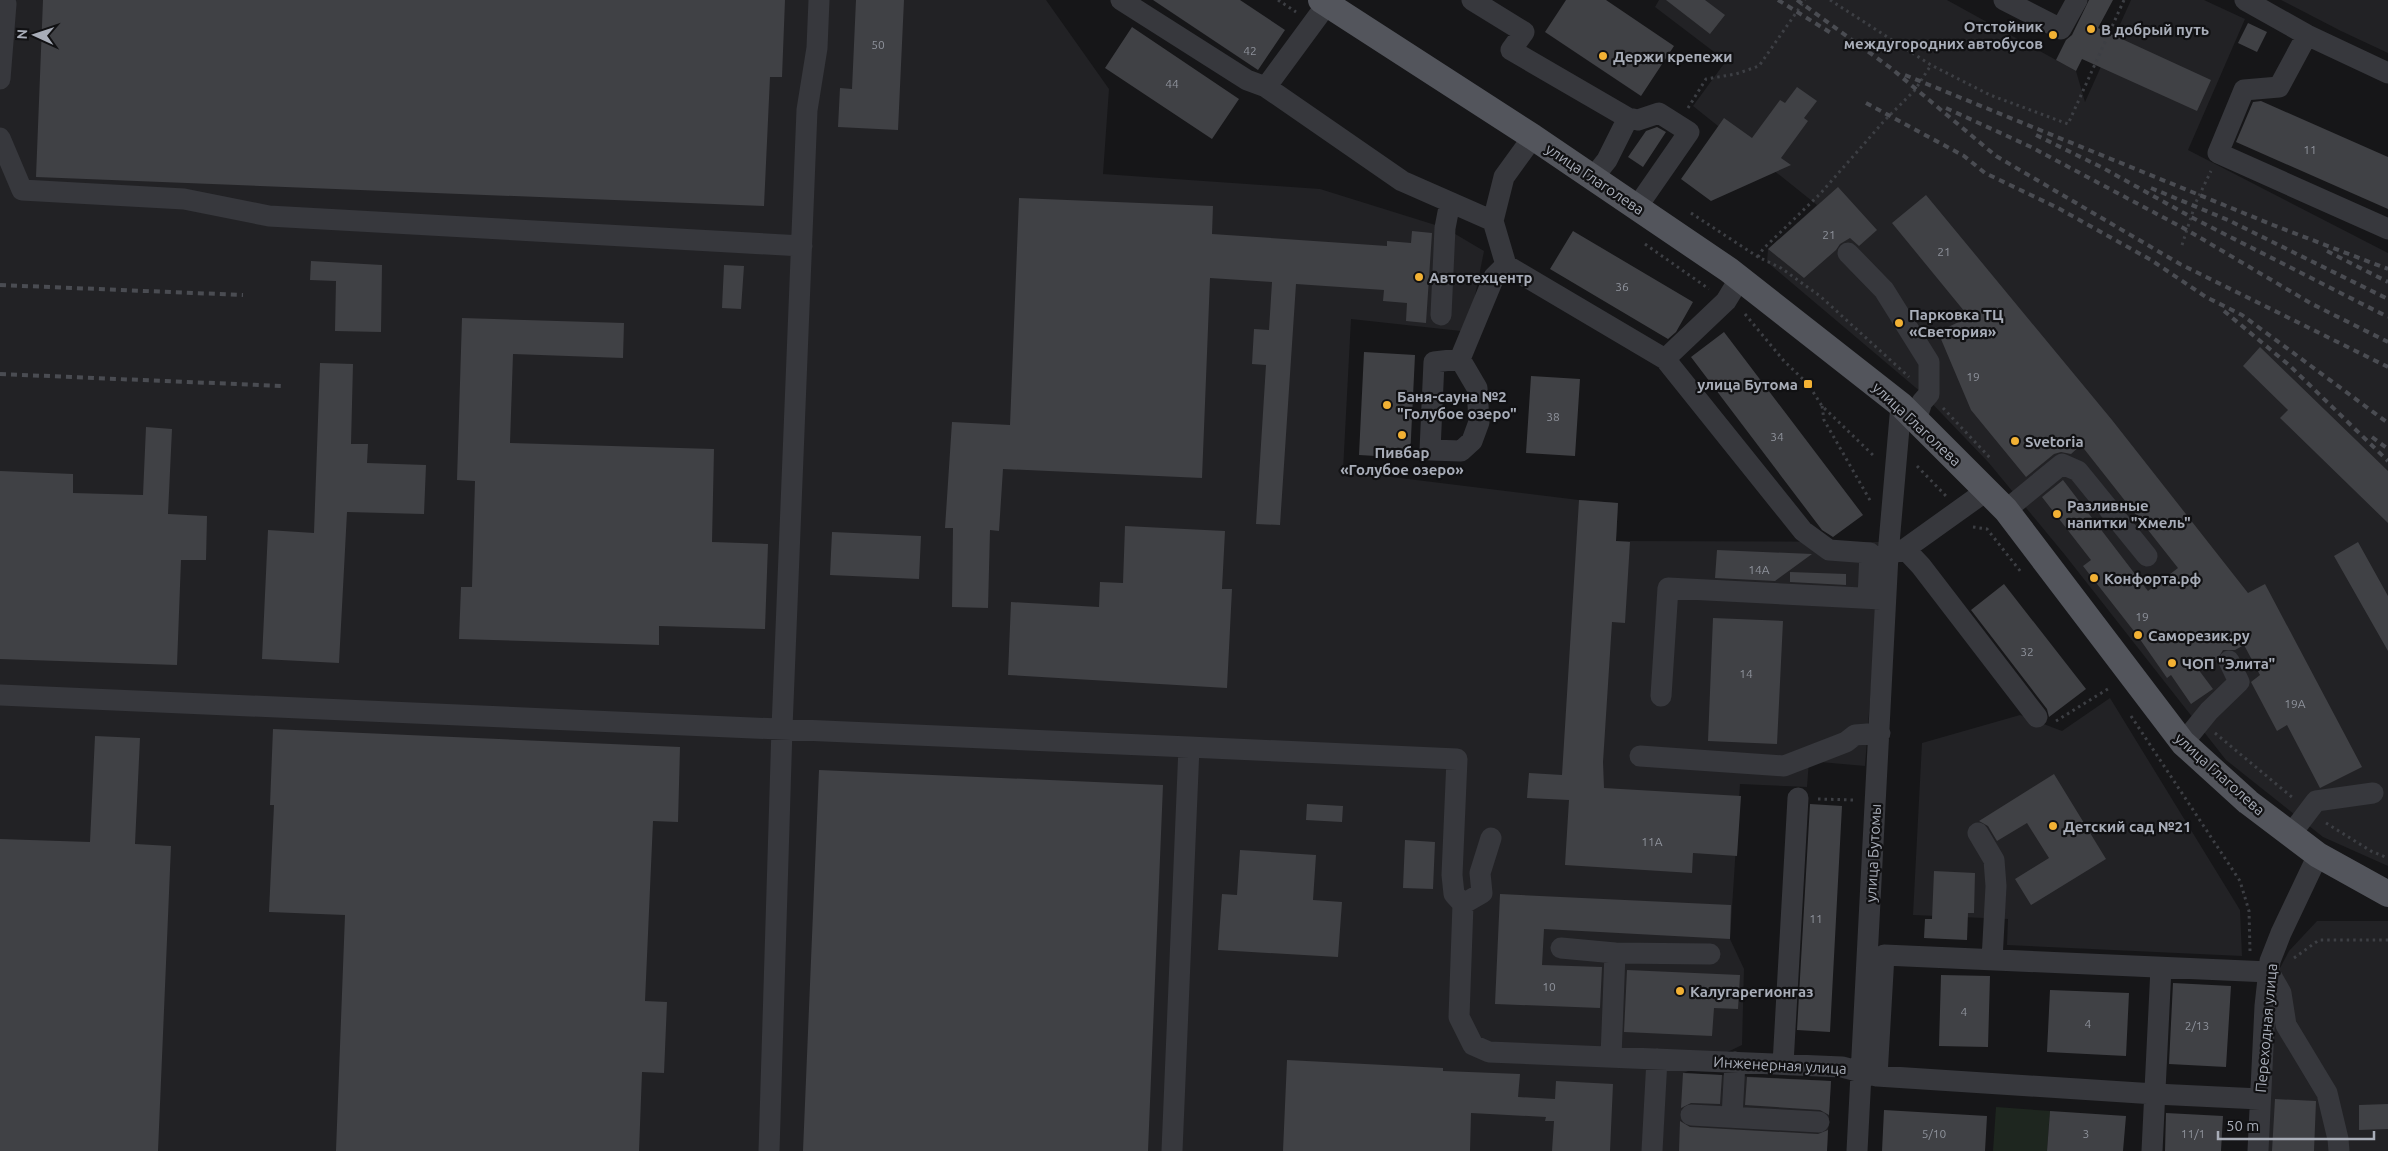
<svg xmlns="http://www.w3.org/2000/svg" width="2388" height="1151" viewBox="0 0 2388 1151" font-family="Ubuntu,sans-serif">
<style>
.built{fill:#222225}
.green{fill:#1e261f}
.building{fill:#404145}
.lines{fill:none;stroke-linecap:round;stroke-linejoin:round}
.path{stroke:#3d3f44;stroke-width:3;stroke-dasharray:2.5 4;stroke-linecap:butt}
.minor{stroke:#37383d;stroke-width:21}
.major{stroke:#53555c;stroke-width:26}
.rail{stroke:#4a4c52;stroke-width:4;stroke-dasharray:6 5;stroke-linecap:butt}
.poi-dot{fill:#f2b134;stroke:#111113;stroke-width:2}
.labels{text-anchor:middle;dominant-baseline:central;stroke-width:4.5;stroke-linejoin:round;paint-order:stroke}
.number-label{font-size:12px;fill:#8e929b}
.poi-label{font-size:15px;font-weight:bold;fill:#a8adb8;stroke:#111113;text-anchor:start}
.street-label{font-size:15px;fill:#a8adb8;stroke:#111113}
</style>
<rect width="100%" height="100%" fill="#161618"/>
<path class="built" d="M0,0H1046L1109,89L1103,174L1320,189L1445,228L1484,251L1474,301L1461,331L1351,319L1343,471L1579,500L1618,503L1616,541L1882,542L1865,766L1809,761L1807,787L1740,784L1730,939L1744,969L1742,1045L1684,1073L1831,1081L1827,1151H0Z
M1659,0H1947L2076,71L2085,102L2131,0H2204L2245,19L2188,150L2388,253V866L2323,837L2226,760L2065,555L1989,463L1922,393L1767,262L1768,249L1817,205L1693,106L1726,61L1655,7Z
M2281,0H2388V53L2341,31Z
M2110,698L2240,910L2242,956L2007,945L2008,919L1913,915L1922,743L2020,715L2062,731Z
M2317,921H2388V1151H2264L2271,985L2289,951Z"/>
<path class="green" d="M1996,1107L2050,1111L2047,1151H1993Z"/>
<path class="building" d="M43,0H785L782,77H770L764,206L36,177Z
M856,0H904L898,130L838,127L840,88L852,89Z
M1153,0H1240L1285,30L1258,70Z
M1566,0H1606L1674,46L1641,96L1545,32Z
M1666,0H1705L1725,15L1710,34Z
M2089,0H2113L2098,28L2211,80L2197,111L2082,59L2076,71L2056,60L2066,40L2072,35Z
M2248,23L2267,32L2257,52L2238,43Z
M1132,27L1239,99L1212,139L1105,68Z
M1797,87L1817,101L1804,118L1808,121L1781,158L1791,165L1711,201L1681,179L1724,118L1752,138L1780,100L1785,103Z
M2261,101L2388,157V209L2236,142L2253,102Z
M1657,127L1666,132L1643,167L1628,157L1646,131Z
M1838,187L1877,230L1859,246L1850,238L1840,244L1836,250L1804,278L1768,249Z
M1926,195L2112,420L2248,593L2265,584L2362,767L2320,788L2287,725L2277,731L2251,682L2260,675L2244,645L2235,650H2223L2217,660L2198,669L2213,689L2191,704L2171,675L2167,678L2137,635L2083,566L2091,560L2042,497L2063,480L2148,591L2178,568L2081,445L2071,454L2061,452L2054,454L2026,477L1971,410L1938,332L1969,317L1892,223Z
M1019,198L1213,206L1212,234L1387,246V241L1411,243L1412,231L1432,233L1426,323L1406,321L1407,303L1383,301L1384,290L1296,284L1280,525L1256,524L1266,365L1252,364L1254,329L1269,330L1272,282L1210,278L1202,478L1003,469L999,531L990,530L988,608L952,607L953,528H945L952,422L1010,425Z
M1573,231L1693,302L1676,332L1668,339L1550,269Z
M311,261L382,265L381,332L335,331L336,281L310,280Z
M724,265L744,266L741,309L722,308Z
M462,318L624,323L623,358L513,354L510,443L714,449L712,542L768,544L765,629L659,626V645L459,639L461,587H472L475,481L457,480Z
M1724,332L1863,515L1833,537L1822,530L1691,357Z
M2260,347L2388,471V523L2280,418L2288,410L2243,366Z
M1364,352L1415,355L1410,458L1359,455Z
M320,363L353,364L351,444H368L367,463L426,465L424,514L347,512L339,663L262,659L268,530L314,533Z
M1531,376L1580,379L1575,456L1526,453Z
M146,427L172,429L168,514L207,516L206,560H181L177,665L0,659V471L73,474V493L143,495Z
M1579,500L1618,503L1616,541L1630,542L1625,623L1612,622L1603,762L1604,788L1741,796L1737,856L1693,853L1692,873L1565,865L1569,800L1527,798L1529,773L1562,775Z
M1125,526L1225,531L1222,589H1232L1227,688L1008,675L1011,602L1099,607L1100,582L1123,583Z
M832,532L921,536L919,579L830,575Z
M2358,542L2388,596V651L2334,556Z
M1717,550L1812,554L1775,581L1715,578Z
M1790,572L1846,574V585L1790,582Z
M2004,584L2086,689L2049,717L2047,709L1971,610Z
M1713,618L1783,621L1777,744L1708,741Z
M273,729L680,747L678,822L653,821L645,1001L667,1002L664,1073L642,1072L639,1151H336L345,915L269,912L274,805H270Z
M95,736L140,738L135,844L171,846L158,1151H0V839L90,842Z
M819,770L1163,785L1148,1151H803Z
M2054,774L2106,859L2031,905L2015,879L2049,858L2027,823L1997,841L1988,826L1979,821Z
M1307,804L1343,806L1342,822L1306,820Z
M1810,804L1842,806L1830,1032L1797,1030Z
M1405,840L1435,842L1433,889L1403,888Z
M1240,850L1316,855L1313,900L1342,902L1338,957L1218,950L1222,894L1237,895Z
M1934,871L1975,873L1974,913H1968L1967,940L1924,938L1925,919H1932Z
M1500,894L1731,905L1730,939L1544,929L1542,965L1602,967L1600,1008L1495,1004Z
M1627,970L1740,975L1738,1009L1714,1008L1712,1036L1624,1032Z
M1941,975L1990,976L1988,1047L1939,1046Z
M2173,983L2231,986L2226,1067L2169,1064Z
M2050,990L2129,993L2126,1056L2047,1052Z
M1287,1060L1443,1068V1071L1520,1074L1518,1097L1555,1099L1556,1081L1613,1084L1610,1151H1552L1554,1121H1545L1546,1117L1471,1113L1470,1151H1283Z
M1683,1073L1722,1075L1720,1104L1691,1103L1681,1108Z
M1747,1077L1831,1081L1829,1115L1820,1110L1745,1105Z
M2275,1099L2316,1101L2314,1151H2272Z
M2388,1104V1129L2359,1130V1105Z
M1884,1110L1987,1116L1985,1151H1882Z
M2050,1111L2126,1116L2123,1151H2047Z
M2166,1113L2223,1116L2221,1151H2165Z
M1680,1121L1690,1127L1818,1134L1828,1130L1827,1151H1679Z"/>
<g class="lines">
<path class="path" d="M1278,0L1296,12
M1830,0L1931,65L1990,95L2068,124L2124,0
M1688,108L1706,79L1736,74L1759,66L1805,0
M1691,213L1758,257L1781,268L1820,296L1909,377
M1645,244L1709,289
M2182,245L2196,202L2211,171
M1758,257L1763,249L1820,194L1885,120L1915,90L1931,65
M1745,314L1784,361L1808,384L1822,406L1875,457
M1822,406L1824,420L1871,502
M1943,408L1992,460
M1917,466L1946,496
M1973,527L1987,529L2021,572
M2131,716L2240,881L2249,911L2250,951
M2056,721L2111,687
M2215,733L2293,798
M1818,799L1854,800
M2326,823L2371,851L2388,858
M2294,958L2319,940H2388"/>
<path class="minor" d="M1121,0L1247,80L1266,87
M1472,0L1524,32L1511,50L1628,118L1638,120L1659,113L1689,132L1637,207
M2004,0L2061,29L2077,0
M2245,0L2307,35L2388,73
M1327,4L1266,87L1402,181L1493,221L1506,265L1665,359L1803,531L1829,550L1870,553L1868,598
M2307,35L2279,87L2244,90L2218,153L2388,229
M0,79L6,4L2,0
M0,138L22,190L184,199L269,216L802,246
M1592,179L1607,160L1628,118
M1493,221L1504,177L1533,137
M1848,253L1884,290L1929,362V394L1922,402L1916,420
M1441,315L1445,228L1450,202
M1460,359L1477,388L1479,422L1472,441L1461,451L1430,450L1434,362L1460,359L1494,277L1506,265
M1665,359L1726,301L1740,278
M2006,510L2062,464L2078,471L2147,556
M1905,549L1921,566L2037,717
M1893,553L1905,549L1986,491
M0,695L1189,747
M1661,696L1668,588L1881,599
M2183,743L2209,711L2239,682L2229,661
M1640,756L1784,766L1846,742L1855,735L1880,733
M1978,833L1994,860L1996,886L1992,960
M2291,834L2316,801L2373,793
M1463,904L1459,1017L1473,1045L1489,1052L1842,1067L1877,1076L2155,1094L2260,1099
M1561,948L1615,953L1611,1057
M1615,953L1710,954
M2269,972L2281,993L2286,1025L2327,1093L2338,1139L2339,1151
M1783,1064L1798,798
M1877,1076L1884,955L2269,972
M1691,1115L1819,1122
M1732,1117L1735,1062
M769,1151L782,728L807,110L817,48L819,0
M1172,1151L1189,747L1457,759L1452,875L1454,894L1463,904L1482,893L1480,873L1491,838
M1652,1151L1657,1059
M1857,1151L1888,555L1901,405
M2152,1151L2161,968
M2258,1151L2265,1006L2270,961L2281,933L2318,855"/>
<path class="major" d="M1321,0L1533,137L1729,270L1901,405L2006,510L2183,743L2248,802L2318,855L2388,894"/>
<path class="rail" d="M1778,0L1831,33
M1797,0L1892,69L1996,156L2180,264L2388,367
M1905,75L2273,225L2388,269
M1866,103L1964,156L1985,173L2058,208L2151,260L2206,297L2242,315L2388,423
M1946,108L2031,147L2187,230L2312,304L2388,342
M2036,135L2103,168L2191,217L2388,317
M2151,188L2228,220L2388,299
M2327,251L2388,282
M0,285L243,295
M2224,311L2289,365L2388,461
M0,374L283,386
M2372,437L2388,449"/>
</g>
<g class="poi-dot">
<circle cx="2091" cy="29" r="5"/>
<circle cx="2053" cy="35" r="5"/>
<circle cx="1603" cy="56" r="5"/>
<circle cx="1419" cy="277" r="5"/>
<circle cx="1899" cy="323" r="5"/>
<rect x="1803" y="379" width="10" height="10" rx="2.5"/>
<circle cx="1387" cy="405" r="5"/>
<circle cx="1402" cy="435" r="5"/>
<circle cx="2015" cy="441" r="5"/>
<circle cx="2057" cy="514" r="5"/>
<circle cx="2094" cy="578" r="5"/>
<circle cx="2138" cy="635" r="5"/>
<circle cx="2172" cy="663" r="5"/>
<circle cx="2053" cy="826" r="5"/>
<circle cx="1680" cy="991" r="5"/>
</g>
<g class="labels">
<g class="number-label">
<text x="878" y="44">50</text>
<text x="1250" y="50">42</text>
<text x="1172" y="83">44</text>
<text x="2310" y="149">11</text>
<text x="1829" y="234">21</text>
<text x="1944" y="251">21</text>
<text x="1622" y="286">36</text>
<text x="1973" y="376">19</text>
<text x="1553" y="416">38</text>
<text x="1777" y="436">34</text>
<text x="1759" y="569">14А</text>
<text x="2142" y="616">19</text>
<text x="2027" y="651">32</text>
<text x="1746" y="673">14</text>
<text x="2295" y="703">19А</text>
<text x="1652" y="841">11А</text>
<text x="1816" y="918">11</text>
<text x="1549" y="986">10</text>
<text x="1964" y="1011">4</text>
<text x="2088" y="1023">4</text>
<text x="2197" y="1025">2/13</text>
<text x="1934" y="1133">5/10</text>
<text x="2086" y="1133">3</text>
<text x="2193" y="1133">11/1</text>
</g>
<g class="poi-label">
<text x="2043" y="26" text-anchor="end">Отстойник<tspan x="2043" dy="17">междугородних автобусов</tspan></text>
<text x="2101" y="29">В добрый путь</text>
<text x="1613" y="56">Держи крепежи</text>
<text x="1429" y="277">Автотехцентр</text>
<text x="1909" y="314">Парковка ТЦ<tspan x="1909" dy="17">«Светория»</tspan></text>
<text x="1798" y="384" text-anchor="end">улица Бутома</text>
<text x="1397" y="396">Баня-сауна №2<tspan x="1397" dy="17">"Голубое озеро"</tspan></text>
<text x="2025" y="441">Svetoria</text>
<text x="1402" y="452" text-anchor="middle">Пивбар<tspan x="1402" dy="17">«Голубое озеро»</tspan></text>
<text x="2067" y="505">Разливные<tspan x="2067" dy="17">напитки "Хмель"</tspan></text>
<text x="2104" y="578">Конфорта.рф</text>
<text x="2148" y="635">Саморезик.ру</text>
<text x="2182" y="663">ЧОП "Элита"</text>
<text x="2063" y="826">Детский сад №21</text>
<text x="1690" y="991">Калугарегионгаз</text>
</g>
<g class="street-label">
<text transform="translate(1595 179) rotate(34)">улица Глаголева</text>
<text transform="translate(1917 424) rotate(43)">улица Глаголева</text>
<text transform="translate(2220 774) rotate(42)">улица Глаголева</text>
<text transform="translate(1873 853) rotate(-87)">улица Бутомы</text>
<text transform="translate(2266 1028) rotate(-85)">Переходная улица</text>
<text transform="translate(1780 1065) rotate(3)">Инженерная улица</text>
</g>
</g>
<g transform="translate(35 35) rotate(273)" stroke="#111113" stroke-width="4" paint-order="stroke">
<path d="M0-4L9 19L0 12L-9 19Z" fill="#a8adb8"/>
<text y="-8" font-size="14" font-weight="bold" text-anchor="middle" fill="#a8adb8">N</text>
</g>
<path d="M2218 1131v8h156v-8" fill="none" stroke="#a8adb8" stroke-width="2.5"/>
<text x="2226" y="1131" font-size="15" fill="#a8adb8" stroke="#111113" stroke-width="4" paint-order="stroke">50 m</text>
</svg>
